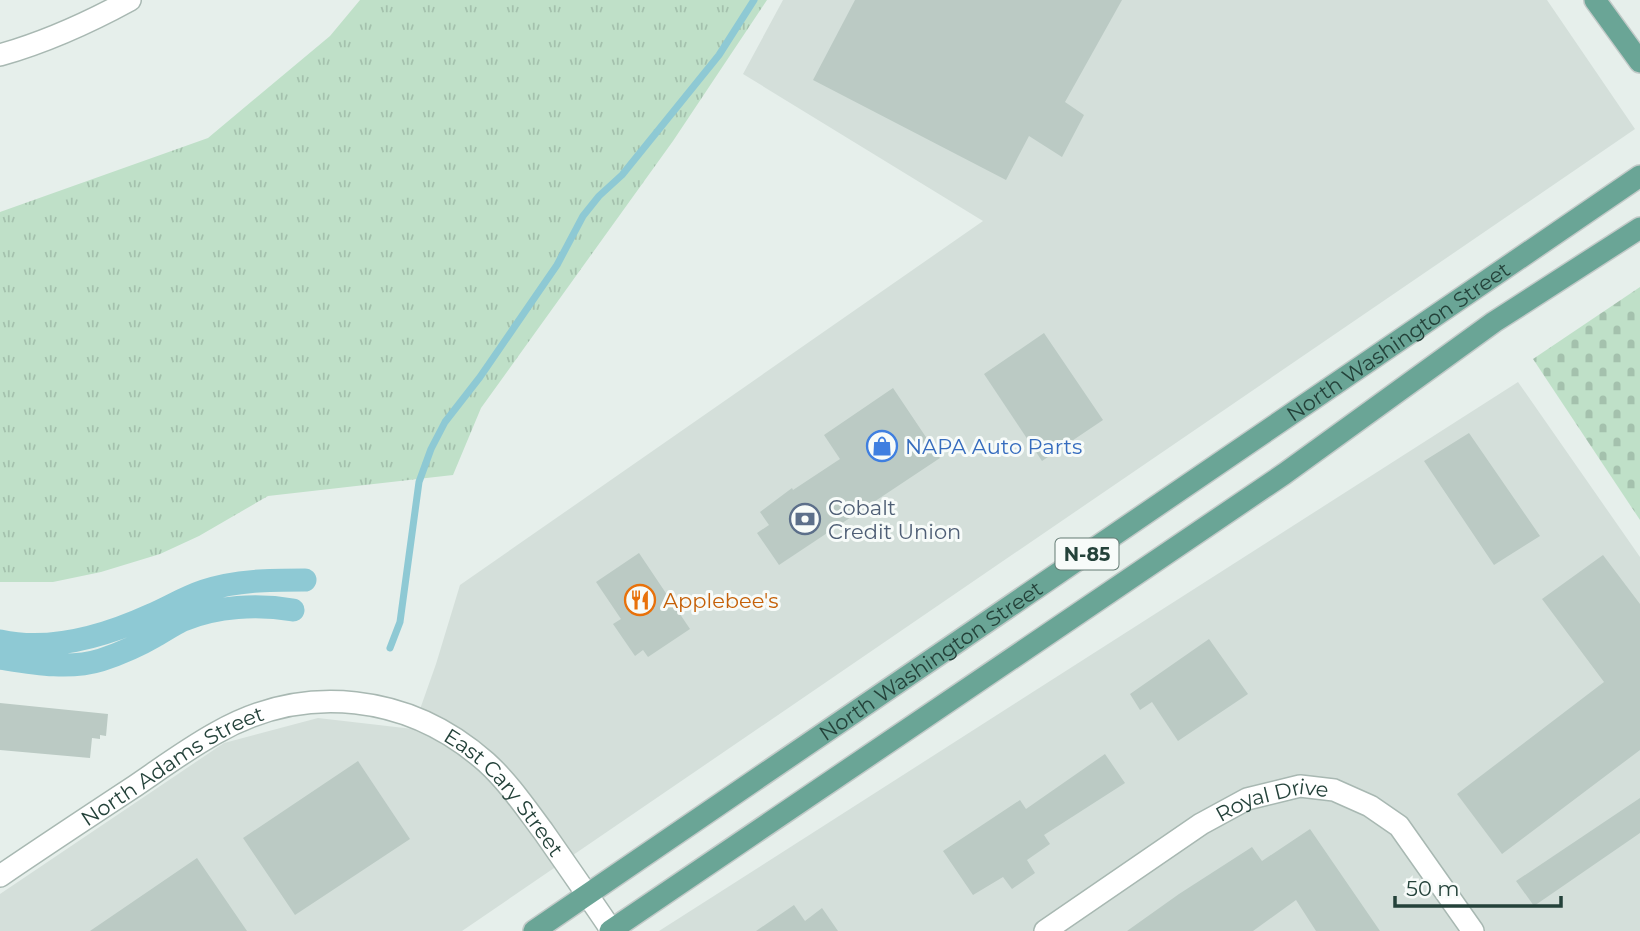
<svg xmlns="http://www.w3.org/2000/svg" width="1640" height="931" viewBox="0 0 1640 931" font-family="Montserrat,sans-serif">
<style>
.built{fill:#d4dfda}
.grass{fill:url(#grass-tufts)}
.cemetery{fill:url(#cemetery-stones)}
.lines{fill:none;stroke-linecap:round;stroke-linejoin:round}
.stream{stroke:#8ec9d4;stroke-width:7}
.canal{stroke:#8ec9d4;stroke-width:23}
.building{fill:#bbcac4}
.minor-casing{stroke:#a8b8b2;stroke-width:24}
.major-casing{stroke:#c2cac8;stroke-width:24}
.minor{stroke:#fff;stroke-width:21}
.major{stroke:#6aa596;stroke-width:21}
.labels{text-anchor:middle;dominant-baseline:central;stroke-width:6;stroke-linejoin:round;paint-order:stroke}
.shield{fill:#f7fbf9;stroke:#637a73;stroke-width:2}
.shield-label{font-size:19px;font-weight:bold;fill:#24423a}
.street-label{font-size:21px;fill:#24423a;stroke:#f7fbf9}
.shop-label{font-size:21px;fill:#366cbe;stroke:#f7fbf9;text-anchor:start}
.service-label{font-size:21px;fill:#4e5e75;stroke:#f7fbf9;text-anchor:start}
.food-label{font-size:21px;fill:#c56008;stroke:#f7fbf9;text-anchor:start}
</style>
<defs>
<pattern id="grass-tufts" width="24" height="20" patternUnits="userSpaceOnUse" patternTransform="scale(1.75)"><rect width="24" height="20" fill="#bfe0c8"/><path d="M3 7l-1-3M5 7V3M7 7l1-3M15 17l-1-3M17 17v-4M19 17l1-3" fill="none" stroke="#a4c1ad"/></pattern>
<pattern id="cemetery-stones" width="16" height="16" patternUnits="userSpaceOnUse" patternTransform="scale(1.75)"><rect width="16" height="16" fill="#bfe0c8"/><path d="M2 7V4a2 2 0 0 1 4 0v3zM10 15v-3a2 2 0 0 1 4 0v3z" fill="#a4c1ad"/></pattern>
</defs>
<rect width="100%" height="100%" fill="#e6efeb"/>
<path class="built" d="M783,0H1547L1635,129L462,931H0V894L224,743L318,718L413,729L436,664L460,585L983,221L743,74Z
M1518,382L1640,557V931H659Z"/>
<path class="grass" d="M360,0H767L673,141L481,408L453,475L268,496L199,536L160,554L101,572L53,582H0V212L208,138L330,36Z"/>
<path class="cemetery" d="M1640,287V520L1533,359Z"/>
<g class="lines">
<path class="stream" d="M390,648L400,622L419,482L431,449L445,422L480,377L557,265L583,216L599,196L622,175L719,55L754,0"/>
<path class="canal" d="M0,641C50,652 105,636 151,615C169,607 186,597 204,591C236,580 272,580 305,580
M0,658C32,663 69,670 101,660C119,654 138,646 155,636C164,631 173,625 183,620C217,606 258,604 293,610"/>
</g>
<path class="building" d="M855,0H1122L1065,102L1084,115L1062,157L1029,136L1006,180L813,80Z
M1044,333L1103,420L1042,461L984,374Z
M893,388L940,458L779,565L757,533L769,525L760,512L792,488L793,490L840,459L824,435Z
M1469,433L1540,536L1494,565L1424,461Z
M639,553L690,629L648,657L643,650L635,656L613,624L621,619L596,582Z
M1603,555L1640,604V750L1502,854L1457,794L1604,682L1542,599Z
M1209,639L1248,694L1178,741L1152,702L1140,710L1130,694Z
M0,703L108,714L106,736L100,735V739L92,738L90,758L0,750Z
M1105,754L1125,783L1044,835L1050,844L1027,860L1035,873L1012,889L1003,877L973,895L943,851L1020,800L1026,809Z
M358,761L410,839L295,915L243,838Z
M1640,798V833L1534,906L1516,881Z
M1310,829L1380,931H1316L1296,900L1253,931H1127L1179,894L1252,847L1262,861Z
M197,858L247,931H90Z
M794,905L805,921L822,908L838,931H756Z"/>
<g class="lines">
<g class="minor-casing">
<g id="minor">
<path d="M0,55C46,42 88,23 130,0"/>
<path id="s1" d="M0,876C44,846 88,817 132,788C160,769 187,749 216,733C305,682 409,694 486,762C508,782 525,807 543,831C566,864 589,897 612,931"/>
<path id="s2" d="M1045,931L1201,824L1247,799L1300,786L1334,790L1370,806L1399,826L1473,931"/>
</g>
</g>
<g class="major-casing">
<g id="major">
<path d="M1595,0L1640,62"/>
<path id="s3" d="M534,931L1640,176"/>
<path d="M610,931L1284,474L1494,322L1640,228"/>
</g>
</g>
<use href="#minor" class="minor"/>
<use href="#major" class="major"/>
</g>
<defs>
<g id="shop-ring" transform="scale(1.575)"><circle r="9.5" fill="#f7fbf9" stroke="#3f7fe0" stroke-width="1.5"/><path d="M-5-2.5h2.3a2.7 3.5 0 0 1 5.4 0H5L5.5 6h-11ZM-1.5-2.5h3a1.5 2.3 0 0 0-3 0Z" fill="#3f7fe0"/></g>
<g id="bank-ring" transform="scale(1.575)"><circle r="9.5" fill="#f7fbf9" stroke="#5c6f8a" stroke-width="1.5"/><path d="M-6-4H6V4H-6ZM0-2.3a2.3 2.3 0 1 0 0 4.6a2.3 2.3 0 1 0 0-4.6Z" fill="#5c6f8a"/></g>
<g id="restaurant-ring" transform="scale(1.575)"><circle r="9.5" fill="#f7fbf9" stroke="#e8710a" stroke-width="1.5"/><path d="M-5-6h1v4h1v-4h1v4h1v-4h1v5L-1.5 .5V6h-2V.5L-5-1ZM5-6V6H3V1.5H1.5Q1.5-4 5-6Z" fill="#e8710a"/></g>
</defs>
<g fill-rule="evenodd">
<use href="#shop-ring" x="882" y="446"/>
<use href="#bank-ring" x="805" y="519"/>
<use href="#restaurant-ring" x="640" y="600"/>
</g>
<g class="labels">
<rect class="shield" x="1055.5" y="538.5" width="63" height="31" rx="5"/>
<g class="shield-label">
<text x="1087" y="554">N-85</text>
</g>
<g class="street-label">
<text stroke="none"><textPath href="#s3" startOffset="1046">North Washington Street</textPath></text>
<text stroke="none"><textPath href="#s3" startOffset="480">North Washington Street</textPath></text>
<text stroke="none"><textPath href="#s1" startOffset="205">North Adams Street</textPath></text>
<text stroke="none"><textPath href="#s1" startOffset="584">East Cary Street</textPath></text>
<text stroke="none"><textPath href="#s2" startOffset="266">Royal Drive</textPath></text>
</g>
<g class="shop-label">
<text x="905" y="446">NAPA Auto Parts</text>
</g>
<g class="service-label">
<text x="828" y="507">Cobalt<tspan x="828" dy="24">Credit Union</tspan></text>
</g>
<g class="food-label">
<text x="663" y="600">Applebee's</text>
</g>
</g>
<path d="M1395 896v10h166v-10" fill="none" stroke="#24423a" stroke-width="3.5"/>
<text x="1406" y="896" font-size="21" fill="#24423a" stroke="#f7fbf9" stroke-width="5" paint-order="stroke">50 m</text>
</svg>
